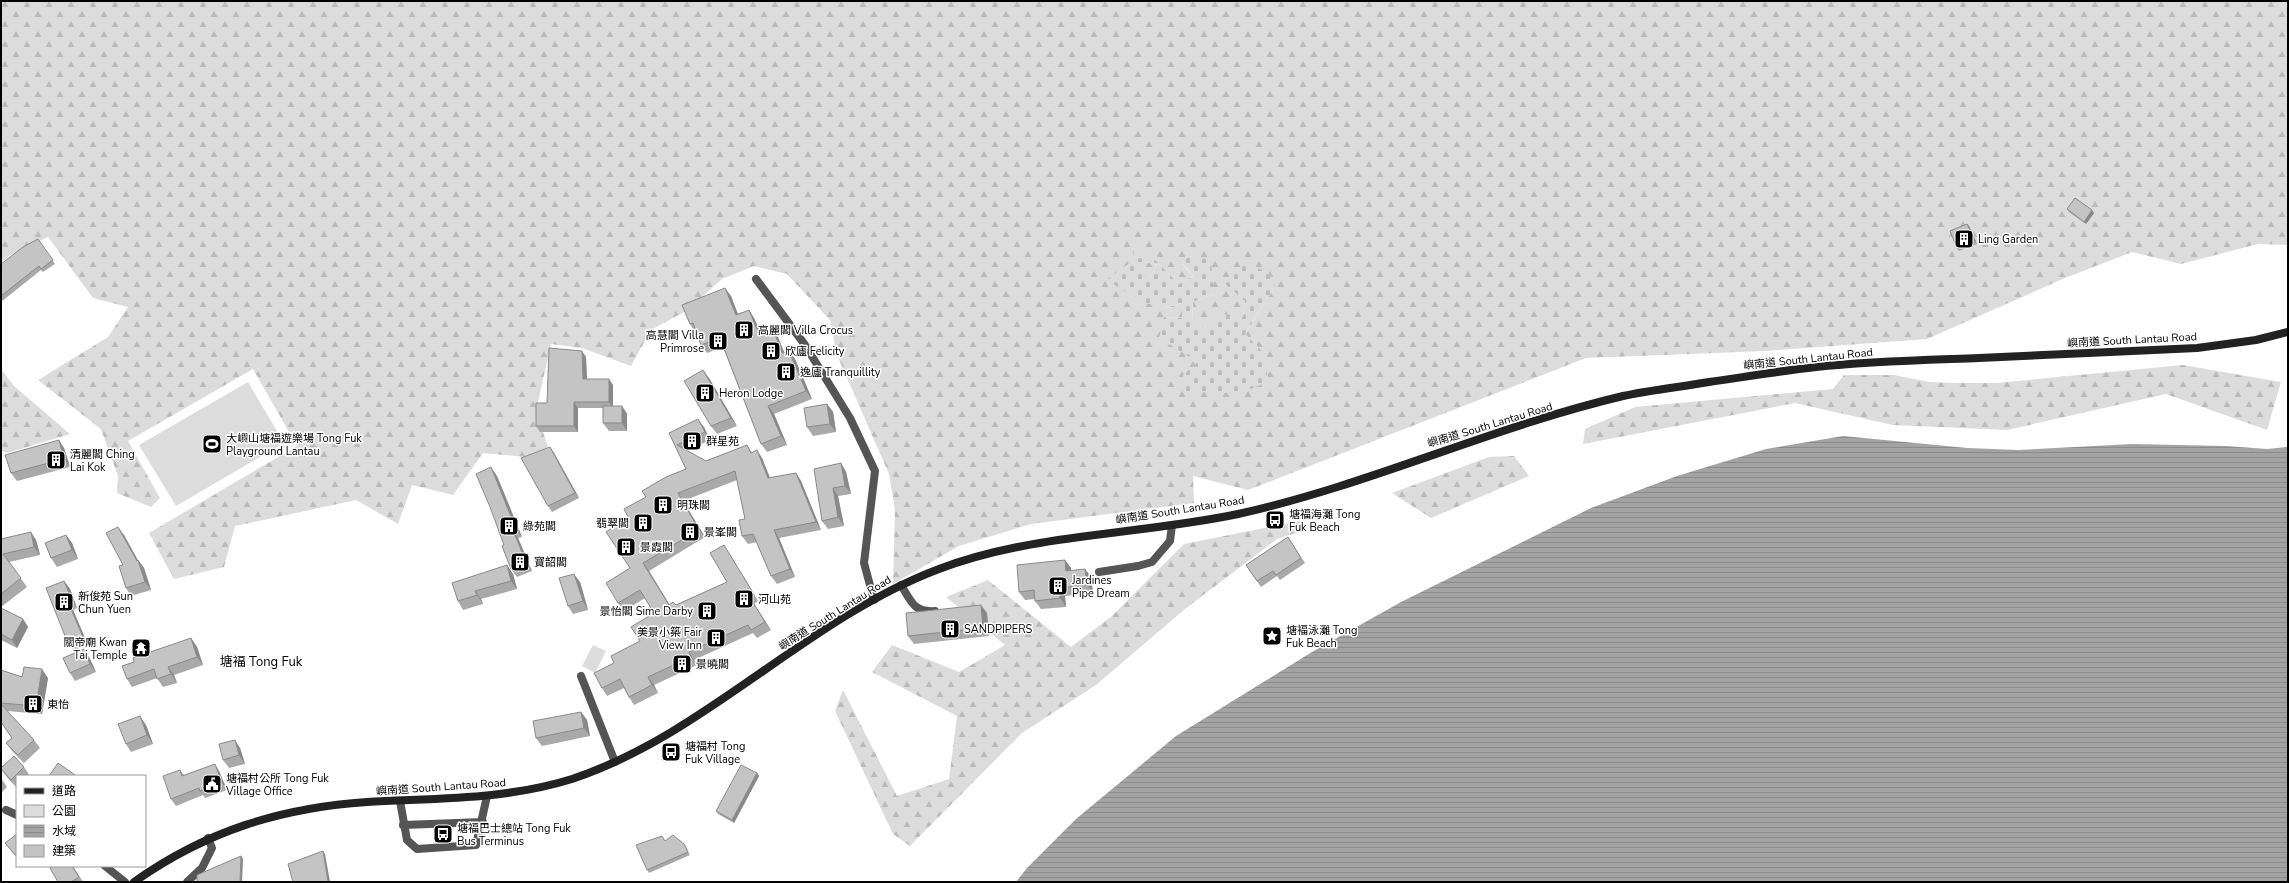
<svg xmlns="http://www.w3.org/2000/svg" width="2289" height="883" viewBox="0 0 2289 883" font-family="'Nunito Sans','Noto Sans TC',sans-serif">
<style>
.forest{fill:url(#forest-firs);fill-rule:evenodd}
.cemetery{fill:url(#cemetery-stones)}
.green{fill:#dcdcdc}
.water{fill:url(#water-rules)}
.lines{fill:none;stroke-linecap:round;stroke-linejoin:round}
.lane{stroke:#555;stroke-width:8}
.street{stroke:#555;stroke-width:8}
.secondary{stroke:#222;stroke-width:8}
.wall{fill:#a9a9a9}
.shaded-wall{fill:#898989}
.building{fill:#c4c4c4;stroke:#898989}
.labels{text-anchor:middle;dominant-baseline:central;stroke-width:3;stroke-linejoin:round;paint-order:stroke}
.poi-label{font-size:11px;fill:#000;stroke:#fff;text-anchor:start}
.street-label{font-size:11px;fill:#000;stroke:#fff}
.quarter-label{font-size:13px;fill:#000;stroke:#fff}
</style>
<defs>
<pattern id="forest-firs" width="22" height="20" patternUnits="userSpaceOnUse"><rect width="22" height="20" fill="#dcdcdc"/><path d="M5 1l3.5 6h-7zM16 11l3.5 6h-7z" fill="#bbb"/></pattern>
<pattern id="cemetery-stones" width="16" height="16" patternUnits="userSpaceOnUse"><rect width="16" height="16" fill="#dcdcdc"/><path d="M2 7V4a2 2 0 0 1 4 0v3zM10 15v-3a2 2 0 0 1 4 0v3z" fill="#bbb"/></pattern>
<pattern id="water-rules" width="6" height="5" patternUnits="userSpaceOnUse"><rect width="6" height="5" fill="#a3a3a3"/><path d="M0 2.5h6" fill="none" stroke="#8b8b8b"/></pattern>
</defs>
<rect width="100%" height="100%" fill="#fff"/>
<path class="forest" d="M1,1H2288V245L2258,244L2181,264L2132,252L2065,278L1927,339L1765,351L1586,358L1248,490L1193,476L1194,503L1031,524L959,546L893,584L895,510L889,474L837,355L830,320L787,274L754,266L722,279L686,311L651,330L631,366L582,348L551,344L536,411L548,447L527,457L483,453L453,495L412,485L398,524L356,500L235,526L224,567L174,579L149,533L297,446L253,369L128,441L160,498L151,507L117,493L118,476L101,429L38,380L108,337L128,307L93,298L48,237L17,251L1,262ZM1145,262H1157L1179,284L1193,276L1181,262L1214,294L1193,302L1192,321L1207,329L1243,317L1245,301L1275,286L1245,334L1262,351L1164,317L1182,318V303L1165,308L1107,280L1129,264L1149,279L1157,265Z
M2183,365L2281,382L2267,430L2166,394L2007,430L1893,425L1795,403L1583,444L1585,429L1635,407L1833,389L1844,375H1894L1929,382L1957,383H1997Z
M1,369L14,386L70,434L7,453L1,451Z
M1514,456L1529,476L1431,518L1392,493L1489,457Z
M1300,521L1306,530L1277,539L1185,609L1096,685L1022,733L910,846L893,834L835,711L843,690L897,796L949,779L957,716L872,672L892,645L959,672L1005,645L946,597L988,580L1071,647L1112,616L1184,544Z"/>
<path class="cemetery" d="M1133,246L1157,262L1179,284L1193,276L1181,261L1187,257L1211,259L1214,294L1193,302L1192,320L1207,329L1217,313L1243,317L1245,301L1224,283L1244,265L1268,271L1275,286L1245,334L1262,351L1269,382L1239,393L1185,392L1183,375L1198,362L1159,338L1164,317L1182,318V303L1165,308L1146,303L1106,280L1129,264L1142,270L1149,279L1157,265L1145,262H1134Z"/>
<path class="green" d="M248,382L284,443L176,506L139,445Z
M593,645L606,651L595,673L582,666Z"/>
<path class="water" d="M1843,436L1967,448L2018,450L2132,444L2226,446L2267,449L2288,447V882H1016L1027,868L1076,819L1176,736L1312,652L1401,602L1591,508L1677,476L1766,449Z"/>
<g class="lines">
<path class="lane" d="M1099,572L1138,566L1152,562L1170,541L1172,525
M901,585C911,601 914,613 935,611
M581,676L615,762
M6,810L17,815
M403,825L483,822
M105,866L125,882
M187,882L202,868L212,848L208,838"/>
<path class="street" d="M756,279L805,345L850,418L875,471L864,563L874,600
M400,801L407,840L417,849L476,845L487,796"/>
<path class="secondary" d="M134,882C206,831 280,808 367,802C436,798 505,800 572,779C707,734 806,619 939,569C1034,533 1139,535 1238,514C1369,485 1492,427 1623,396C1651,390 1680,387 1709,382C1744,377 1780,371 1816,367C1870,361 1925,360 1979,358C2052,355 2124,351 2197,348L2256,340L2288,332"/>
</g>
<path class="wall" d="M2067,209L2092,210L2094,213L2086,224L2069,212Z
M1967,224L1969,226L1977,244L1959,251L1957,248Z
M38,239L55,264L43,272L41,270L1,302V266Z
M731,296L738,314L749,310L754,318L761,333L778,337L784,352L795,359L812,399L774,414L787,445L767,452L761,444L723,347L707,353L701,345L696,332H695L690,324Z
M586,357L587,379L613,385V406H622L627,414V431H609L603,423V408H578V432H540L536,426L547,403Z
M709,378L737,426L717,434L711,426Z
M827,404L833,412L836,432L813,436L807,427Z
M704,427L710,440L687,451L706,461L747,445L752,453L762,458L770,478L796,473L801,481L821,530L779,538L795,577L777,584L771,576L757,542L748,544L742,536L745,519L737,480L683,501L705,537L649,571L669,604L676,605L727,582L729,553L754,594L758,601L754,604L771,630L757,638L753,633L694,660L697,665L654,685L658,693L634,705L629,697L624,688L607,696L602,688L614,663L640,641L654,613L645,598L624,611L618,603L630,568L628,517L646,497L686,469L669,433Z
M550,447L554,453L579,498L552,512L548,506Z
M64,448L70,467L17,481L11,473Z
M841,463L846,472L851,494L838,496L844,526L828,529L822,521Z
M497,476L522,537L518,538L532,571L517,577L511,569L504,545Z
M66,535L72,543L78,559L57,567L51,558Z
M124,535L138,560L144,568L151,590L131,596L126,588L123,565Z
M1288,537L1305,563L1280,580L1277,576L1261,587L1246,565Z
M1,539L36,540L40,555L9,562L27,587L1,607Z
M1065,560L1071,568V571L1085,569L1091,577L1093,593L1065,596L1066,607L1041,609L1035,601V599L1025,600L1019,592Z
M507,565L513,574L517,589L481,599L483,604L463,610L458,601Z
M64,581L70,589L77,608L73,610L88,645L78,649H73L67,641Z
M580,582L588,610L573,614L568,606Z
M1,608L23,619L28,627L17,648L1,640Z
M987,613L989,636L914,644L908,636Z
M191,638L197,647L203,665L174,675L177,683L163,687L157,678L132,687L127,679L134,662Z
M89,657L96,672L75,681L70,673Z
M1,670L22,677L48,678L42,714L7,711L34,740L40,748L24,763L12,751L6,743L12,738L1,722Z
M581,712L587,720L590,736L542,746L536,738Z
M146,725L153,744L131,752L126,744Z
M240,748L245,764L229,768L223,760Z
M24,767L30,776H17V788L6,776L1,769Z
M180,770L184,775L219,771L227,790L205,798L203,795L176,806L171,799Z
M757,773L759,776L734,823L718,814L716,811Z
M1,778L7,787L1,793Z
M17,834V858L5,843Z
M665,841L684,844L690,855L649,873L647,870Z
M53,866H73L83,882H58Z"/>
<path class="shaded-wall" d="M2092,210L2094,213L2086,224L2084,222Z
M1967,224L1969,226L1977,244L1975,241Z
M725,288L731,296L741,323L736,315Z
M749,310L754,318L764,342L759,334Z
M773,329L778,337L788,362L782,353Z
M582,351L586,357L587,385L583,379Z
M789,351L795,359L812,399L806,391Z
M703,370L709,378L737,426L731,418Z
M609,379L613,385V408L609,402Z
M574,402L578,408V432L574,426Z
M827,404L833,412L836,432L830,424Z
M622,406L627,414V431L622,423Z
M768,406L774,414L787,445L781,436Z
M698,419L704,427L710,440L705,432Z
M59,440L64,448L70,467L64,459Z
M550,447L554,453L579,498L575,493Z
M757,450L762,458L773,486L768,478Z
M841,463L846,472L851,494L845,486Z
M491,467L497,476L522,537L516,529Z
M796,473L801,481L821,530L816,522Z
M833,488L838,496L844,526L838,517Z
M678,493L683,501L705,537L699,530Z
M118,527L124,535L139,563L138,560L144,568L151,590L145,582L137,561Z
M513,530L518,538L532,571L526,562Z
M774,530L779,538L795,577L790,569Z
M31,532L36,540L40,555L34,547Z
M66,535L72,543L78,559L72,550Z
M1065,560L1071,568L1072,580L1066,571Z
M643,563L649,571L674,612L669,605Z
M507,565L513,574L517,589L511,581Z
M1085,569L1091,577L1093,593L1087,585Z
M574,574L580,582L588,610L583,601Z
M64,581L70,589L77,608L72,600Z
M1059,588L1065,596L1066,607L1060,598Z
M475,591L481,599L483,604L477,595Z
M749,596L754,604L771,630L765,622Z
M68,602L73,610L88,645L83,637Z
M981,605L987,613L989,636L983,628Z
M23,619L28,627L17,648L12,640Z
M191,638L197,647L203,665L197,657Z
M84,649L89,657L96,672L90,664Z
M689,652L694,660L697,665L691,657Z
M168,667L174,675L177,683L171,674Z
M42,669L48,678L42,714L36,706Z
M648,677L654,685L658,693L652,685Z
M581,712L587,720L590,736L584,728Z
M140,716L146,725L153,744L147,735Z
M235,740L240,748L245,764L239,755Z
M215,764L219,771L227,790L222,783Z
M757,773L759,776L734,823L732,820Z
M323,851L325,854L330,882H328Z
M241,856L243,859L242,882H240Z"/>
<path class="building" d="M2075,198L2092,210L2084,222L2067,209Z
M1967,224L1975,241L1957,248L1950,231Z
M38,239L53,260L41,269L39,266L1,296V266H2L1,264L23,247Z
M725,288L736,315L749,310L759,334L773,329L782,353L789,351L806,391L768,406L781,436L761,444L720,338L701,345L693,323L690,324L682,305Z
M549,348L582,351L583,379H609V402H574V426H536V403H547Z
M703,370L731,418L711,426L684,381Z
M827,404L830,424L807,427L804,408Z
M603,406H622V423H603Z
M698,419L705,432L677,445L706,461L747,445L751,453L757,450L768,478L796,473L816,522L774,530L790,569L771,576L753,534L742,536L739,520L745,519L735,471L678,493L699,530L643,563L669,605L673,602L676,605L727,582L710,553L724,545L749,586L753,593L749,596L765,622L751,630L748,625L689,652L691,657L648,677L652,685L629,697L620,679L602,688L594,673L614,663L611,656L640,641L631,627L654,613L640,590L618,603L606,583L630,568L606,532L628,517L624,509L646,497L642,491L666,477L686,469L669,433Z
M59,440L64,459L11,473L5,455Z
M550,447L575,493L548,506L521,458Z
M841,463L845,486L833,488L838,517L822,521L814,469Z
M491,467L516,529L513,530L526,562L511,569L502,546L504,545L490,507L476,474Z
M118,527L137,561L138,560L145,582L126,588L119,566L123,565L106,533Z
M31,532L34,547L3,554L21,578L1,594V539Z
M66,535L72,550L51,558L45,543Z
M1288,537L1301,558L1276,575L1273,571L1257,581L1246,565Z
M1065,560L1066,571L1085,569L1087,585L1059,588L1060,598L1035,601L1034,590L1019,592L1017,565Z
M507,565L511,581L475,591L477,595L458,601L452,583Z
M574,574L583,601L568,606L559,578Z
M64,581L72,600L68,602L83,637L73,641H67L46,588Z
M981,605L983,628L908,636L906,613Z
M1,608L23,619L12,640L1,634Z
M191,638L197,657L168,667L171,674L157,679L154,669L127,679L122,666L134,662L133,658Z
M84,649L90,664L70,673L63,658Z
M24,667L42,669L36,706L1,703V670L22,677Z
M1,704L34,740L18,755L6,743L12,738L1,722Z
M581,712L584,728L536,738L533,721Z
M140,716L147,735L126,744L118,724Z
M235,740L239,755L223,760L219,744Z
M14,756L24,767L11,780L1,769V768Z
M58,763L75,775V776H49Z
M215,764L222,783L200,791L199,788L171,799L163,776L180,770L182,776Z
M741,765L757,773L732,820L716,811Z
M17,834V857L5,843Z
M673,835L684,844L688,852L647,870L636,845L662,836L665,841Z
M323,851L328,882H293L288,864Z
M241,856L240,882H197V875Z
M53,866H72L79,877L71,882H58L50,868Z"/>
<defs>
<g id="building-square" transform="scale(1)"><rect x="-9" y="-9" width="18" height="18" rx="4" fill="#000" stroke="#fff"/><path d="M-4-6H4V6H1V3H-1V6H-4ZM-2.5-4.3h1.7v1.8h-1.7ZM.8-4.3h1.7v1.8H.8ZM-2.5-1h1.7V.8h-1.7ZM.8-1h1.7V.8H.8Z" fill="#fff"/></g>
<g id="stadium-square" transform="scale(1)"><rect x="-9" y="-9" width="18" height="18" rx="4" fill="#000" stroke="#fff"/><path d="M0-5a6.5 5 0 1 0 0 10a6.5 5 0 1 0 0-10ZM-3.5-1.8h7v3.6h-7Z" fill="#fff"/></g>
<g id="bus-square" transform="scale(1)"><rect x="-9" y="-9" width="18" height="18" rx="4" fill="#000" stroke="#fff"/><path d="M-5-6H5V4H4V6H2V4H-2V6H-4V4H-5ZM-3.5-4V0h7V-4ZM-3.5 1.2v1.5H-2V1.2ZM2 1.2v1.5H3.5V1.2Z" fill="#fff"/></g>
<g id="sight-square" transform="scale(1)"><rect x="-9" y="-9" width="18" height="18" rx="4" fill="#000" stroke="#fff"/><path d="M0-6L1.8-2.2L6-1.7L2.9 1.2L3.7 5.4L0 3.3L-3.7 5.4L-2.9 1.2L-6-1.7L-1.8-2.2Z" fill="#fff"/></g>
<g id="temple-square" transform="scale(1)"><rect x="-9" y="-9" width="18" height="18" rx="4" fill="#000" stroke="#fff"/><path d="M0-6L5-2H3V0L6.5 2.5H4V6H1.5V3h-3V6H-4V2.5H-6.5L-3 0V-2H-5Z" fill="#fff"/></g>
<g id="civic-square" transform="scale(1)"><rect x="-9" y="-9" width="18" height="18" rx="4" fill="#000" stroke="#fff"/><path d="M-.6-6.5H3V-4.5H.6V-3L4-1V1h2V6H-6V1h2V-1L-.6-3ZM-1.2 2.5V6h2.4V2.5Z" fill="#fff"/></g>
</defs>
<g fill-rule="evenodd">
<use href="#building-square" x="1964" y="239"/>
<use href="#building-square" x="744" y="330"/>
<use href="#building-square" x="718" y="341"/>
<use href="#building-square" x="771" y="351"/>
<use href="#building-square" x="786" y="372"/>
<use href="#building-square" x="705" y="393"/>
<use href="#building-square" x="692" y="441"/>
<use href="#stadium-square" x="212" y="444"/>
<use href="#building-square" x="56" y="460"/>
<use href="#building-square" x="663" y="505"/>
<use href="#bus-square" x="1275" y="520"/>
<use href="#building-square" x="643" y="523"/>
<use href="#building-square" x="509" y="526"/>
<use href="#building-square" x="690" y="532"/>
<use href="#building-square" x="626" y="547"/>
<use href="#building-square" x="520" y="562"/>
<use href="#building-square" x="1058" y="586"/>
<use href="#building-square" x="744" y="599"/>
<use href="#building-square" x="64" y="602"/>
<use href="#building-square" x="707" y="611"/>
<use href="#building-square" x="950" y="629"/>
<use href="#sight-square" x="1272" y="636"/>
<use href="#building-square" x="716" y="638"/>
<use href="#temple-square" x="141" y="648"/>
<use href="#building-square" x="682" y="664"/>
<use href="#building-square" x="33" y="704"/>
<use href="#bus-square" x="671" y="752"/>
<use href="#civic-square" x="212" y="784"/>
<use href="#bus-square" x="443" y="834"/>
</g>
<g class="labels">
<g class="poi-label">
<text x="1978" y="239">Ling Garden</text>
<text x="758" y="330">高麗閣 Villa Crocus</text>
<text x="704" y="335" text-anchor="end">高慧閣 Villa<tspan x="704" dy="13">Primrose</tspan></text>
<text x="785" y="351">欣廬 Felicity</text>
<text x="800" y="372">逸廬 Tranquillity</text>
<text x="719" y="393">Heron Lodge</text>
<text x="226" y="438">大嶼山塘福遊樂場 Tong Fuk<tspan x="226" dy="13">Playground Lantau</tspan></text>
<text x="706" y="441">群星苑</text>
<text x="70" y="454">清麗閣 Ching<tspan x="70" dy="13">Lai Kok</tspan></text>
<text x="677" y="505">明珠閣</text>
<text x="1289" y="514">塘福海灘 Tong<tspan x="1289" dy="13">Fuk Beach</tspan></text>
<text x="629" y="523" text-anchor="end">翡翠閣</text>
<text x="523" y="526">綠苑閣</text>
<text x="704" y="532">景峯閣</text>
<text x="640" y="547">景霞閣</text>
<text x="534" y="562">寶韶閣</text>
<text x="1072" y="580">Jardines<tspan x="1072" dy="13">Pipe Dream</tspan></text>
<text x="78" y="596">新俊苑 Sun<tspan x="78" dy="13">Chun Yuen</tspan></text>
<text x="758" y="599">河山苑</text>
<text x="693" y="611" text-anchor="end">景怡閣 Sime Darby</text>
<text x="964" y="629">SANDPIPERS</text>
<text x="1286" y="630">塘褔泳灘 Tong<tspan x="1286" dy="13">Fuk Beach</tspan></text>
<text x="702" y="632" text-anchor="end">美景小築 Fair<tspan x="702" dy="13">View Inn</tspan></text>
<text x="127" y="642" text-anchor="end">關帝廟 Kwan<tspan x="127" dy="13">Tai Temple</tspan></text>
<text x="696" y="664">景曉閣</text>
<text x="47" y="704">東怡</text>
<text x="685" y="746">塘福村 Tong<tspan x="685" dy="13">Fuk Village</tspan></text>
<text x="226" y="778">塘福村公所 Tong Fuk<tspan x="226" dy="13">Village Office</tspan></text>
<text x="457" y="828">塘福巴士總站 Tong Fuk<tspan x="457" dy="13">Bus Terminus</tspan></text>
</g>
<g class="street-label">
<text transform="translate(2132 340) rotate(-3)">嶼南道 South Lantau Road</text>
<text transform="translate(1808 359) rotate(-6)">嶼南道 South Lantau Road</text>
<text transform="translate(1490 425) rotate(-17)">嶼南道 South Lantau Road</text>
<text transform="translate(1180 510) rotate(-9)">嶼南道 South Lantau Road</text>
<text transform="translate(835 613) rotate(-32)">嶼南道 South Lantau Road</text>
<text transform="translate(441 787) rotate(-4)">嶼南道 South Lantau Road</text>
</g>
<g class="quarter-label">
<text x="261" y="662">塘褔 Tong Fuk</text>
</g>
</g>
<rect width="2289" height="883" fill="none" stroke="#000000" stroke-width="4"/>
<rect x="16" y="775" width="130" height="92" fill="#ffffff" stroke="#999999"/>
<rect x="24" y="788" width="20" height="6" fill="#222222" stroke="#999999"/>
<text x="52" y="795" font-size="12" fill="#000000">道路</text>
<rect x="24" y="805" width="20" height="12" fill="#dcdcdc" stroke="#999999"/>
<text x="52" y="815" font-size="12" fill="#000000">公園</text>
<rect x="24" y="825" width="20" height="12" fill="url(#water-rules)" stroke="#999999"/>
<text x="52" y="835" font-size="12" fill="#000000">水域</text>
<rect x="24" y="845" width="20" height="12" fill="#c4c4c4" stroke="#999999"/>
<text x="52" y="855" font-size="12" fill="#000000">建築</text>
</svg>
